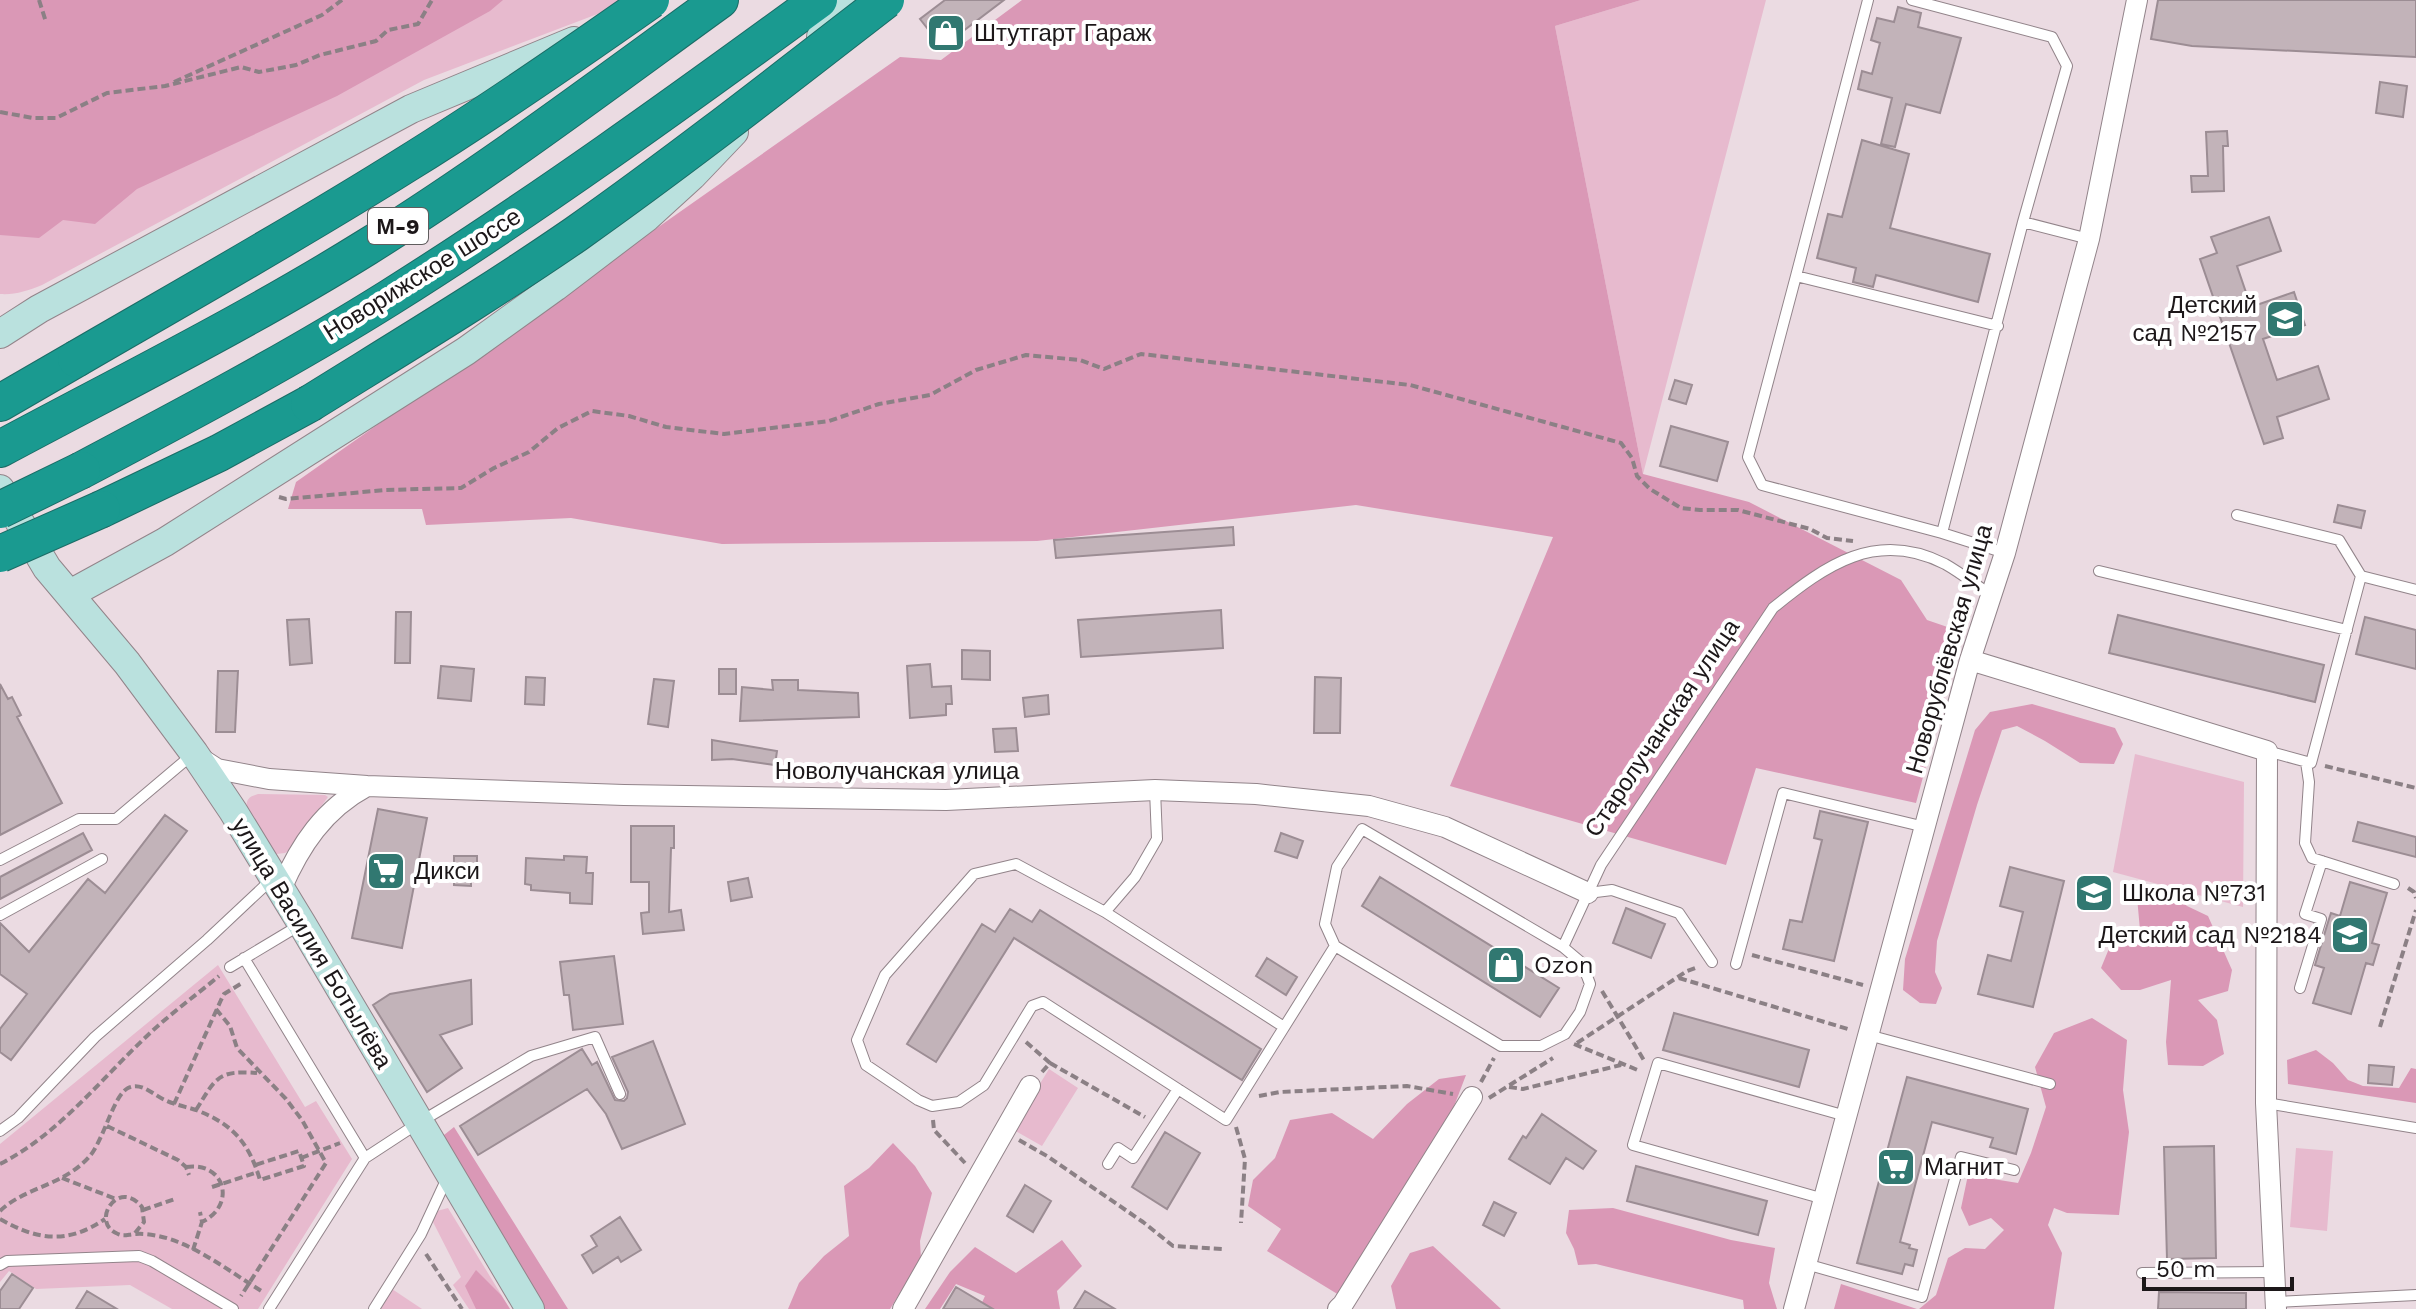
<svg xmlns="http://www.w3.org/2000/svg" width="2416" height="1309" viewBox="0 0 2416 1309" font-family="'Work Sans',sans-serif">
<style>
.green{fill:#e7bace}
.forest{fill:#da98b6}
.building{fill:#c2b3b9;stroke:#9c8d94;stroke-width:2}
.lines{fill:none;stroke-linecap:round;stroke-linejoin:round}
.lane-casing{stroke:#92848a;stroke-width:12}
.street-casing{stroke:#92848a;stroke-width:22}
.secondary-casing{stroke:#92848a;stroke-width:30}
.highway-casing{stroke:#1b6c66;stroke-width:38}
.path{stroke:#8b8085;stroke-width:4;stroke-dasharray:8 4;stroke-linecap:butt}
.lane{stroke:#fff;stroke-width:10}
.street{stroke:#fff;stroke-width:20}
.secondary{stroke:#bae1de;stroke-width:28}
.highway{stroke:#1a9a90;stroke-width:36}
.highway-bridge-casing{stroke:#1b6c66;stroke-width:38;stroke-linecap:butt}
.highway-bridge{stroke:#1a9a90;stroke-width:36}
.labels{text-anchor:middle;dominant-baseline:central;stroke-width:8;stroke-linejoin:round;paint-order:stroke}
.shield{fill:#fff;stroke:#605d5e;stroke-width:2}
.shield-label{font-size:22px;font-weight:bold;fill:#1c1719}
.poi-label{font-size:24px;fill:#1c1719;stroke:#fff;text-anchor:start}
.street-label{font-size:24px;fill:#1c1719;stroke:#fff}
</style>
<rect width="100%" height="100%" fill="#ebdbe2"/>
<path class="green" d="M0,0H627L616,7L424,80L42,285C27,291 15,295 0,294Z
M1641,0H1766L1643,474L1555,26Z
M2135,754L2244,782L2243,907L2113,872Z
M258,794L325,795L328,797L288,851L285,853L276,854C269,844 244,812 247,802C249,796 253,796 258,794Z
M218,965L305,1107L316,1101L352,1159L258,1309H172L130,1285L36,1289L9,1271L0,1282V1144Z
M1049,1069L1078,1088L1042,1146L1012,1129Z
M2296,1148L2333,1151L2327,1231L2290,1227Z
M448,1208L510,1309H469L453,1285L461,1277L433,1222L437,1211Z
M392,1289L422,1309H380Z"/>
<path class="forest" d="M0,0H503L490,11L337,96L137,189L95,224L63,220L39,238L0,235Z
M1022,0H1641L1555,26L1643,474L1749,502L1901,580L1927,620L1962,632L1916,803L1756,768L1726,865L1450,786L1553,537L1356,505L1037,541L722,544L571,518L426,525L422,509H288L296,482L900,57L941,60Z
M2032,704L2115,728L2123,744L2114,764L2080,763L2045,741L2017,726L2002,730L1977,805L1937,941L1935,972L1942,988L1936,1004L1920,1003L1903,990L1905,959L1975,730L1990,712Z
M2165,886L2187,906L2208,916L2232,970L2228,991L2198,1000L2217,1020L2224,1054L2203,1066L2168,1065L2166,1042L2171,980L2140,990H2121L2101,968L2115,934L2140,930L2137,897Z
M2092,1018L2127,1040L2123,1090L2129,1132L2119,1215L2067,1213L2054,1208L2048,1225L2062,1253L2054,1309H1919L1936,1295L1948,1258L1965,1248L1985,1249L2004,1230L1991,1218L1969,1226L1961,1208L1968,1175L2018,1183L2031,1153L2046,1107L2035,1067L2054,1033Z
M2316,1050L2333,1063L2348,1080L2363,1086L2399,1088L2411,1068L2416,1069V1103L2288,1084L2287,1060Z
M1466,1075L1448,1122L1339,1295L1267,1251L1281,1229L1248,1206L1253,1180L1275,1158L1290,1120L1332,1113L1373,1139L1407,1104L1439,1079Z
M454,1127L568,1309H543L439,1139Z
M893,1143L915,1166L932,1193L920,1241L921,1259L890,1309H788L799,1283L824,1256L849,1236L844,1186L869,1168Z
M1613,1208L1731,1240L1775,1248L1769,1283L1777,1309H1744L1743,1300L1596,1264L1578,1265L1574,1249L1566,1233L1569,1210Z
M1062,1240L1082,1266L1057,1291L1060,1309H979L985,1296L956,1284L940,1309H925L950,1272L975,1247L1016,1273Z
M1433,1246L1501,1309H1396L1391,1286L1410,1253Z
M476,1270L501,1295L510,1309H476L465,1286Z
M1841,1284L1917,1309H1834Z"/>
<path class="building" d="M945,0H1004L942,47L920,19Z
M2158,0H2416V57L2192,46L2151,39Z
M1898,7L1921,13L1918,27L1961,38L1940,113L1906,104L1895,147L1881,144L1892,98L1858,89L1862,71L1872,74L1880,43L1871,40L1877,18L1894,22Z
M2380,82L2407,86L2403,117L2376,113Z
M2227,131L2228,146H2223L2224,191L2192,192L2191,176H2208L2206,132Z
M1862,140L1909,154L1890,228L1990,254L1978,302L1876,275L1873,287L1853,282L1856,268L1817,258L1828,214L1842,217Z
M2269,217L2281,251L2237,266L2251,307L2294,292L2305,325L2263,339L2277,380L2318,366L2329,399L2277,417L2283,438L2264,444L2200,259L2217,253L2211,237Z
M1675,380L1692,385L1686,404L1669,399Z
M1671,426L1728,442L1717,481L1660,466Z
M2338,505L2365,511L2361,528L2334,522Z
M1233,527L1234,545L1056,558L1054,540Z
M1221,610L1223,648L1081,657L1078,620Z
M396,612H411L410,663H395Z
M2118,615L2324,665L2315,702L2109,653Z
M2365,617L2416,630V669L2356,654Z
M309,619L312,663L290,665L287,620Z
M962,650L990,651V680L962,679Z
M930,664L932,687L951,686L952,704H946V715L910,718L907,666Z
M441,666L474,669L471,701L438,698Z
M719,669H736V694H719Z
M218,671H238L235,732H216Z
M526,677L545,678L544,705L525,704Z
M1315,677L1341,678L1340,733H1314Z
M654,679L674,681L668,727L648,724Z
M772,680H798V690L858,693L859,717L740,721L742,687L773,690Z
M0,684L8,699L12,697L21,715L17,717L62,803L0,835Z
M1048,695L1049,714L1025,717L1023,698Z
M1016,728L1018,751L995,752L993,729Z
M712,740L777,751L775,765L732,759L712,760Z
M378,809L427,818L402,948L352,938Z
M1820,811L1868,822L1834,961L1783,949L1790,920L1802,922L1822,840L1814,838Z
M165,815L187,831L11,1060L0,1052V1029L27,994L0,974V923L29,952L88,879L105,893Z
M2358,822L2416,837V857L2353,841Z
M631,826H674V848H671L669,912L681,910L684,930L643,934L641,913L649,912V882H631Z
M83,833L92,850L0,899V877Z
M1281,833L1303,841L1297,858L1275,851Z
M454,856H477V879H471V886L454,885Z
M564,856L587,857L586,873H593L592,904L570,903V893L531,890V885L525,884L526,858L564,860Z
M2010,867L2064,881L2033,1007L1978,994L1988,955L2011,961L2023,912L2000,906Z
M1380,877L1559,988L1540,1017L1362,906Z
M748,878L752,897L731,901L728,882Z
M2350,882L2387,893L2372,943L2379,945L2373,965L2366,963L2351,1014L2313,1003L2324,968L2315,965L2329,919L2331,913L2340,916Z
M1626,908L1665,924L1651,958L1613,943Z
M1010,909L1032,922L1040,910L1261,1049L1242,1080L1014,938L936,1062L907,1044L982,924L995,932Z
M614,956L623,1024L573,1030L569,995H564L560,962Z
M1267,958L1297,977L1286,995L1256,976Z
M471,980L472,1024L440,1035L462,1068L427,1092L373,1005L390,994Z
M1674,1013L1809,1050L1799,1087L1663,1050Z
M653,1041L685,1124L622,1149L606,1114L587,1089L478,1155L460,1126L582,1049L592,1065L597,1062L615,1100L624,1101L627,1098L628,1092L612,1057Z
M2369,1065L2394,1067L2392,1085L2368,1083Z
M1907,1077L2028,1109L2016,1154L1990,1147L1993,1138L1932,1122L1900,1242L1910,1245L1909,1248L1917,1250L1913,1266L1905,1264L1902,1274L1857,1263Z
M1542,1114L1596,1151L1583,1169L1566,1158L1550,1184L1509,1159L1523,1136L1526,1138Z
M1165,1132L1200,1153L1167,1209L1132,1187Z
M2214,1146L2216,1258L2167,1259L2164,1147Z
M1636,1166L1767,1201L1758,1235L1627,1201Z
M1025,1185L1051,1201L1033,1232L1007,1216Z
M1494,1202L1516,1213L1504,1236L1483,1225Z
M620,1217L641,1250L621,1262L618,1257L593,1273L582,1255L597,1246L591,1236Z
M12,1274L33,1288L19,1309H0V1291Z
M956,1287L993,1309H943Z
M87,1291L117,1309H76Z
M1085,1291L1115,1309H1074Z
M2159,1292L2246,1293V1309H2158Z"/>
<g class="lines">
<g class="lane-casing">
<path id="lane" d="M1912,0L2052,37L2067,66L2023,222L1942,533
M2023,222L2089,239
M1796,276L1868,0
M1998,326L1796,276L1748,457L1762,485L1942,533L2005,553
M2237,515L2339,540L2361,576
M2099,571L2347,630
M2267,751L2311,763L2361,576L2416,590
M2306,762L2309,782L2305,843L2312,858L2394,884
M0,860L79,819H116L193,754
M1588,893L1612,890L1679,913L1712,962
M1105,912L1135,877L1157,839L1155,790
M0,915L102,859
M1335,946L1325,924L1337,867L1362,829L1563,947
M244,958L365,1158
M1736,964L1783,793L1925,827
M230,967L300,925
M2300,988L2321,919L2305,914L2322,861
M1284,1027L1105,912L1016,864L974,874L885,975L857,1040L866,1065L918,1100L932,1106L959,1102L984,1085L1032,1006L1043,1002L1226,1120L1335,946L1501,1046H1541L1565,1034L1580,1012L1590,984L1582,963L1563,947L1601,865L1773,608C1826,565 1876,529 1945,564C1961,573 1976,585 1991,595
M1868,1035L2050,1084
M2266,1103L2416,1128
M0,1131L18,1118L95,1037L207,940L272,879
M1108,1164L1118,1148L1133,1158L1178,1089
M1824,1199L1633,1145L1658,1063L1846,1116
M1806,1264L1922,1297L1961,1157L2014,1170
M0,1265L7,1261L139,1256L152,1261L233,1309
M2142,1273L2275,1272
M2276,1302L2416,1295
M269,1309L365,1158L420,1122L531,1056L595,1037L620,1094
M374,1309L421,1234L447,1178"/>
</g>
<g class="street-casing">
<path id="street" d="M1970,660L2267,751L2266,1103L2276,1309
M200,758L217,769L269,779L367,786L624,795L946,800L1155,790L1256,794L1369,806L1445,827L1588,893
M281,889C300,845 324,809 367,786
M903,1309L1030,1086
M1338,1309L1343,1304L1472,1097
M1794,1309L1970,660L2005,553L2089,239L2137,0"/>
</g>
<g class="secondary-casing">
<path id="secondary" d="M821,37L853,0
M0,334L39,309L411,109L574,41
M0,489L47,568L127,663L194,753L233,811L302,924L530,1309
M70,594L165,542L466,351L555,287L647,217L692,176L734,132"/>
</g>
<g class="highway-casing">
<path id="highway" d="M0,403L76,359
M0,449C123,383 248,321 367,247C489,171 604,84 720,0
M82,470C186,415 290,360 389,298C537,205 678,103 819,0
M102,509L219,453L309,404"/>
</g>
<path class="path" d="M39,0L46,22
M174,82L322,15L342,0
M0,112L33,118H56L107,93L165,86L241,67L259,72L296,65L320,55L376,41L388,30L418,24L432,0
M279,497L286,499L385,490L461,488L494,468L529,452L558,428L592,411L629,416L666,427L724,434L829,421L879,404L930,395L976,370L1026,355L1080,360L1104,369L1141,354L1410,385L1621,443L1632,458L1637,476L1650,489L1681,508L1700,510H1738L1810,529L1827,538L1853,541
M2325,766L2416,788
M2408,888L2414,892L2416,898
M1752,955L1863,985
M1679,978L1851,1030
M1602,991L1645,1062
M216,1009L230,1026L237,1048L286,1099L302,1120L326,1163L241,1296
M2380,1027L2416,910
M1026,1042L1050,1063L1042,1072
M1577,1043L1687,971L1698,967
M1574,1044L1640,1071
M1050,1063L1145,1117
M1481,1082L1494,1058
M1509,1087L1523,1089L1621,1065
M1259,1096L1280,1092L1407,1086L1453,1094
M1489,1098L1553,1058
M174,1104L221,1000L224,994L242,983
M196,1110C216,1078 217,1070 257,1073
M933,1120L934,1130L965,1163
M107,1126L178,1160L186,1167L189,1175
M1236,1127L1245,1159L1241,1223
M1019,1140L1047,1156L1143,1222L1173,1246L1223,1249
M301,1158L340,1143
M0,1164C59,1134 100,1080 148,1035C170,1014 195,996 219,976
M186,1167C225,1161 237,1205 202,1222
M62,1178L116,1199
M212,1187L258,1172
M143,1210L175,1199
M0,1211C25,1187 63,1186 89,1157C104,1140 113,1096 128,1088C142,1081 154,1096 167,1101C176,1105 187,1107 196,1110C233,1124 249,1143 260,1180L304,1166L299,1151L255,1165
M0,1219C39,1241 68,1244 105,1219
M135,1233L144,1222L142,1207C118,1177 89,1223 118,1234C124,1237 129,1234 136,1234C148,1233 166,1237 178,1242C208,1254 235,1275 263,1292
M193,1250L202,1222L200,1212
M426,1254L462,1309"/>
<use href="#lane" class="lane"/>
<use href="#street" class="street"/>
<use href="#secondary" class="secondary"/>
<use href="#highway" class="highway"/>
<g class="highway-bridge-casing">
<path id="highway-bridge" d="M76,359C186,295 297,233 405,165C489,113 570,57 651,0
M309,404C399,348 489,294 576,234C682,159 784,79 886,0
M0,510L82,470
M0,554L102,509"/>
</g>
<use href="#highway-bridge" class="highway-bridge"/>
</g>
<defs>
<g id="shop-square" transform="scale(2)"><rect x="-9" y="-9" width="18" height="18" rx="4" fill="#317871" stroke="#fff"/><path d="M-5-2.5h2.3a2.7 3.5 0 0 1 5.4 0H5L5.5 6h-11ZM-1.5-2.5h3a1.5 2.3 0 0 0-3 0Z" fill="#fff"/></g>
<g id="school-square" transform="scale(2)"><rect x="-9" y="-9" width="18" height="18" rx="4" fill="#317871" stroke="#fff"/><path d="M0-5L7-2L0 1L-7-2ZM-4 1L0 2.5L4 1V4Q0 6-4 4Z" fill="#fff"/></g>
<g id="supermarket-square" transform="scale(2)"><rect x="-9" y="-9" width="18" height="18" rx="4" fill="#317871" stroke="#fff"/><path d="M-6-5.5h2.5l.6 2H6L4.5 2H-2.5L-4.4-4H-6ZM-1.5 3.2a1.3 1.3 0 1 0 .1 0ZM3 3.2a1.3 1.3 0 1 0 .1 0Z" fill="#fff"/></g>
</defs>
<g fill-rule="evenodd">
<use href="#shop-square" x="946" y="33"/>
<use href="#school-square" x="2285" y="319"/>
<use href="#supermarket-square" x="386" y="871"/>
<use href="#school-square" x="2094" y="893"/>
<use href="#school-square" x="2350" y="935"/>
<use href="#shop-square" x="1506" y="965"/>
<use href="#supermarket-square" x="1896" y="1167"/>
</g>
<g class="labels">
<rect class="shield" x="368" y="208" width="60" height="36" rx="6"/>
<g class="shield-label">
<text x="398" y="226">М-9</text>
</g>
<g class="poi-label">
<text x="974" y="33">Штутгарт Гараж</text>
<text x="2257" y="305" text-anchor="end">Детский<tspan x="2257" dy="28">сад №2157</tspan></text>
<text x="414" y="871">Дикси</text>
<text x="2122" y="893">Школа №731</text>
<text x="2322" y="935" text-anchor="end">Детский сад №2184</text>
<text x="1534" y="965">Ozon</text>
<text x="1924" y="1167">Магнит</text>
</g>
<g class="street-label">
<text transform="translate(422 274) rotate(-32)">Новорижское шоссе</text>
<text transform="translate(1949 649) rotate(-74)">Новорублёвская улица</text>
<text transform="translate(1662 728) rotate(-56)">Старолучанская улица</text>
<text x="897" y="771">Новолучанская улица</text>
<text transform="translate(312 943) rotate(59)">улица Василия Ботылёва</text>
</g>
</g>
<path d="M2144 1277v12h148v-12" fill="none" stroke="#1c1719" stroke-width="4"/>
<text x="2156" y="1277" font-size="24" fill="#1c1719" stroke="#ffffff" stroke-width="6" paint-order="stroke">50 m</text>
</svg>
